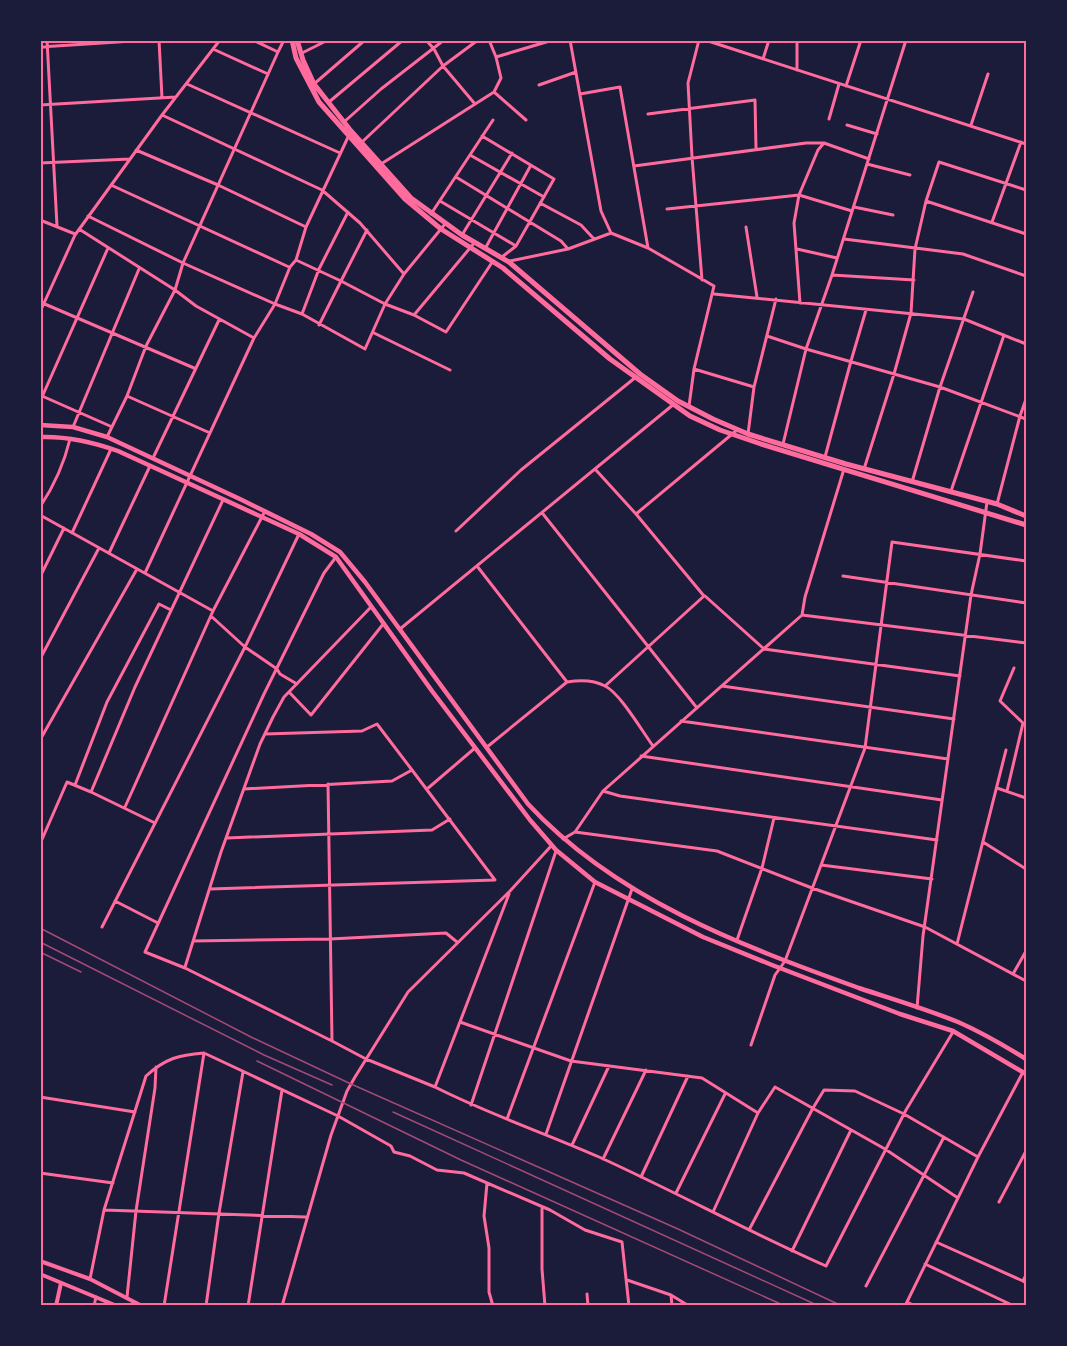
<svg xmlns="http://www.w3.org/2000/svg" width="1067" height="1346" viewBox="0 0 1067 1346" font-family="'Fira Sans',sans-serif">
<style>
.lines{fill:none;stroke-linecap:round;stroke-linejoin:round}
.minor{stroke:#ff6b9d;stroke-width:3}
.tertiary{stroke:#ff6b9d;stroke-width:4}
.secondary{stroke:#ff6b9d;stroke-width:4.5}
.primary{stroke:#ff6b9d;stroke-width:5}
.rail{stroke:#a44b75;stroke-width:1.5}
.neatline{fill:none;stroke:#ff6b9d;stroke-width:2}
</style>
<rect width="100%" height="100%" fill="#1b1b3a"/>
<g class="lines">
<path class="minor" d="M47,40L57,226
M159,40L162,98
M253,40L278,52
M426,40L434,49L443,66L475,104
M570,40L601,211L611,233
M699,40L688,83L692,157L702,280
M705,40L1026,144
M40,47L149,40
M213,49L268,74
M302,53L328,40
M496,57L553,40
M763,59L769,40
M797,70V40
M187,84L340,153
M314,84L365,40
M539,85L576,72
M846,86L861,40
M494,92L526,120
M580,94L620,87L648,248
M329,102L403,40
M40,105L176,97
M648,114L755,100L756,148
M162,115L322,190L360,223L404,274
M829,119L839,84
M344,122L381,89L444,40
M847,125L877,134
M971,125L988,74
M482,136L554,179L516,246L502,257
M362,142L443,66L478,40
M136,150L218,185L306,227
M470,155L544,197
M40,163L130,159
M381,164L494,92L501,78L496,57L489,40
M867,164L910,175
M634,166L806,143H824L869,159
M456,177L561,241L568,249L510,261
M111,185L289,267
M440,201L516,246
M926,201L939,162L1026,190
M540,203L581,225L594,239
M854,207L893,215
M667,209L799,195L852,211
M431,214L493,120
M88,216L183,263L275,304L302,314L365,349L385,304L404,274L445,224
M40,220L75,234
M992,222L1021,142
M746,227L757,297
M79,229L175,290L196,306L254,338
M462,235L512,153
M844,239L963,254L1026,276
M486,247L531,165
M568,249L611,233L648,248L714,286L694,369L689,406
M797,249L837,258
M296,260L341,281L367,230
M832,275L914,280
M714,294L964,319L1026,344
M40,302L194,368
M800,303L794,223L799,195L818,150L824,143
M40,312L75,235L162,115L220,40
M302,314L319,269L348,212
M414,315L446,332L493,261
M319,325L341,281L385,304L414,315L475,242
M374,333L450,370
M767,336L806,349L940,387L1026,419
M694,369L754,387
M42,396L110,426
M127,396L210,433
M42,397L108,248
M73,427L139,269
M748,434L754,387L776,299
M107,437L127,396L146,346L175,290L183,263L278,52L284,40
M783,444L806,349L832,275L906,40
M825,457L851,361L866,310
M153,458L219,320
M595,469L636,514
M864,469L894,374L911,313L915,249L926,201L1026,234
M912,482L940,387L973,292
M951,491L1004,335
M997,504L1020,416L1026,399
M40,507C54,486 64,464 70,439
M543,514L697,708
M40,515L213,611
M456,531L521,470L636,377
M72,533L111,449
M109,553L150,466
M477,566L567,682
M145,573L254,338L275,304L290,267L296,260L306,227L349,135
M843,576L1026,603
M40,577L64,528
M705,596L764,649L960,676
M802,615L1026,643
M211,616L245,647L277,669L280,674L297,684
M400,629L674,404
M40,659L99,548
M605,686L704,596L636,514L737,430
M722,686L954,719
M289,692L311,715L384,623
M681,721L948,759
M40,740L137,569
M487,747L567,682C579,680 594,680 605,686C620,693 642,731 653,746
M641,756L942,800
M328,784L332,1041L185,968L145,952L264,694L324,573L336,557
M75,785L107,702L159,604L171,610
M997,788L1026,798
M244,789L392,781L412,770L377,724L362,731L265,734
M427,789L475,748
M603,791L620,796L937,840
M1007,791L1023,723L1000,701L1014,668
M125,807L213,611L265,511
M155,823L91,792L135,687L223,500
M575,832L717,851L812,888L925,927L1026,981
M227,838L432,830L450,819
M563,839L575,832L603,791L802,615L805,597L844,469
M983,842L1026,869
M40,844L67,782L91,792
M821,865L932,879
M210,889L495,880L412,770
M115,901L158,923
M102,927L245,647L299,534
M737,940L762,868L774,818
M193,941L330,939L446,933L457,942
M957,944L1006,750
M185,967L221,852L260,744L273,717L284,697L371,607
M1013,974L1026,951
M917,1008L923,936L971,595L980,554L987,502
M460,1022L571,1061L702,1078L758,1113L775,1087L885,1149L958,1198
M332,1041L366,1059L435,1087L509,894
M751,1045L775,975L785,961L865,748L892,542L1026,561
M435,1087C488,1114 545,1133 599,1157C676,1192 749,1232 826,1266L906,1110L953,1032
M40,1097L135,1112
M471,1105L556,851
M507,1119L595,882
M546,1134L632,889
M572,1145L609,1066
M603,1159L646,1070
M40,1173L113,1183
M641,1177L688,1076
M487,1183L484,1216L489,1248V1292L493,1306
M676,1193L725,1094
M999,1202L1026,1151
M542,1209V1269L545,1306
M104,1210L306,1217
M713,1212L758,1113
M749,1230L813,1108L824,1090L855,1091L904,1114L978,1157L1023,1072
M936,1242L1023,1281
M792,1251L851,1130
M925,1264L1014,1306
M1026,1275L1023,1281L1026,1283
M90,1279L104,1210L146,1076C166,1058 179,1055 204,1053L338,1116L391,1146L394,1152L410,1156L437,1170L464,1173L550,1210L585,1230L622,1242L629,1306
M627,1280L671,1295L689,1306
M866,1286L944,1137
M587,1294L588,1306
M671,1295L672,1306
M127,1297L136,1211L155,1088L156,1067
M907,1302L915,1306
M94,1306L96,1297
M164,1306L204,1053
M206,1306L219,1213L243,1072
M248,1306L282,1090
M282,1306L331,1135L347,1091L355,1077L408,992L510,891L552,845
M905,1306L978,1157"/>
<path class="tertiary" d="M40,1261L90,1279L142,1306
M40,1274L117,1306
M56,1306L61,1283"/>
<path class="secondary" d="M40,425L73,427L107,437L242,500L311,534L340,552L365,582L528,804C616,899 740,945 859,988C892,999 926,1009 958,1022C981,1032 1005,1046 1026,1059
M40,437C68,436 93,442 118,451L299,534L336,557L432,691L530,820L556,850L595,882L703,937L772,965L900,1014L953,1031L1026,1074"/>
<path class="primary" d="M292,40L296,58L319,102L405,199L441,229L503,268L610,359L690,416L720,430L761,444L1026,525
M297,40L303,60L314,84L351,131L411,198L462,235L509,262L640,374L678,401L713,419L748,434L846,464L997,504L1026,516"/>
<path class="rail" d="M40,928L251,1037L351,1084L678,1229L842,1306
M40,942L264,1055L332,1085
M40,952L81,972
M257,1061L461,1160L785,1306
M393,1112L819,1306"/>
</g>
<rect width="1067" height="1346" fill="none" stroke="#1b1b3a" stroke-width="84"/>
<rect x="42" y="42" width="983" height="1262" class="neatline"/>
</svg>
